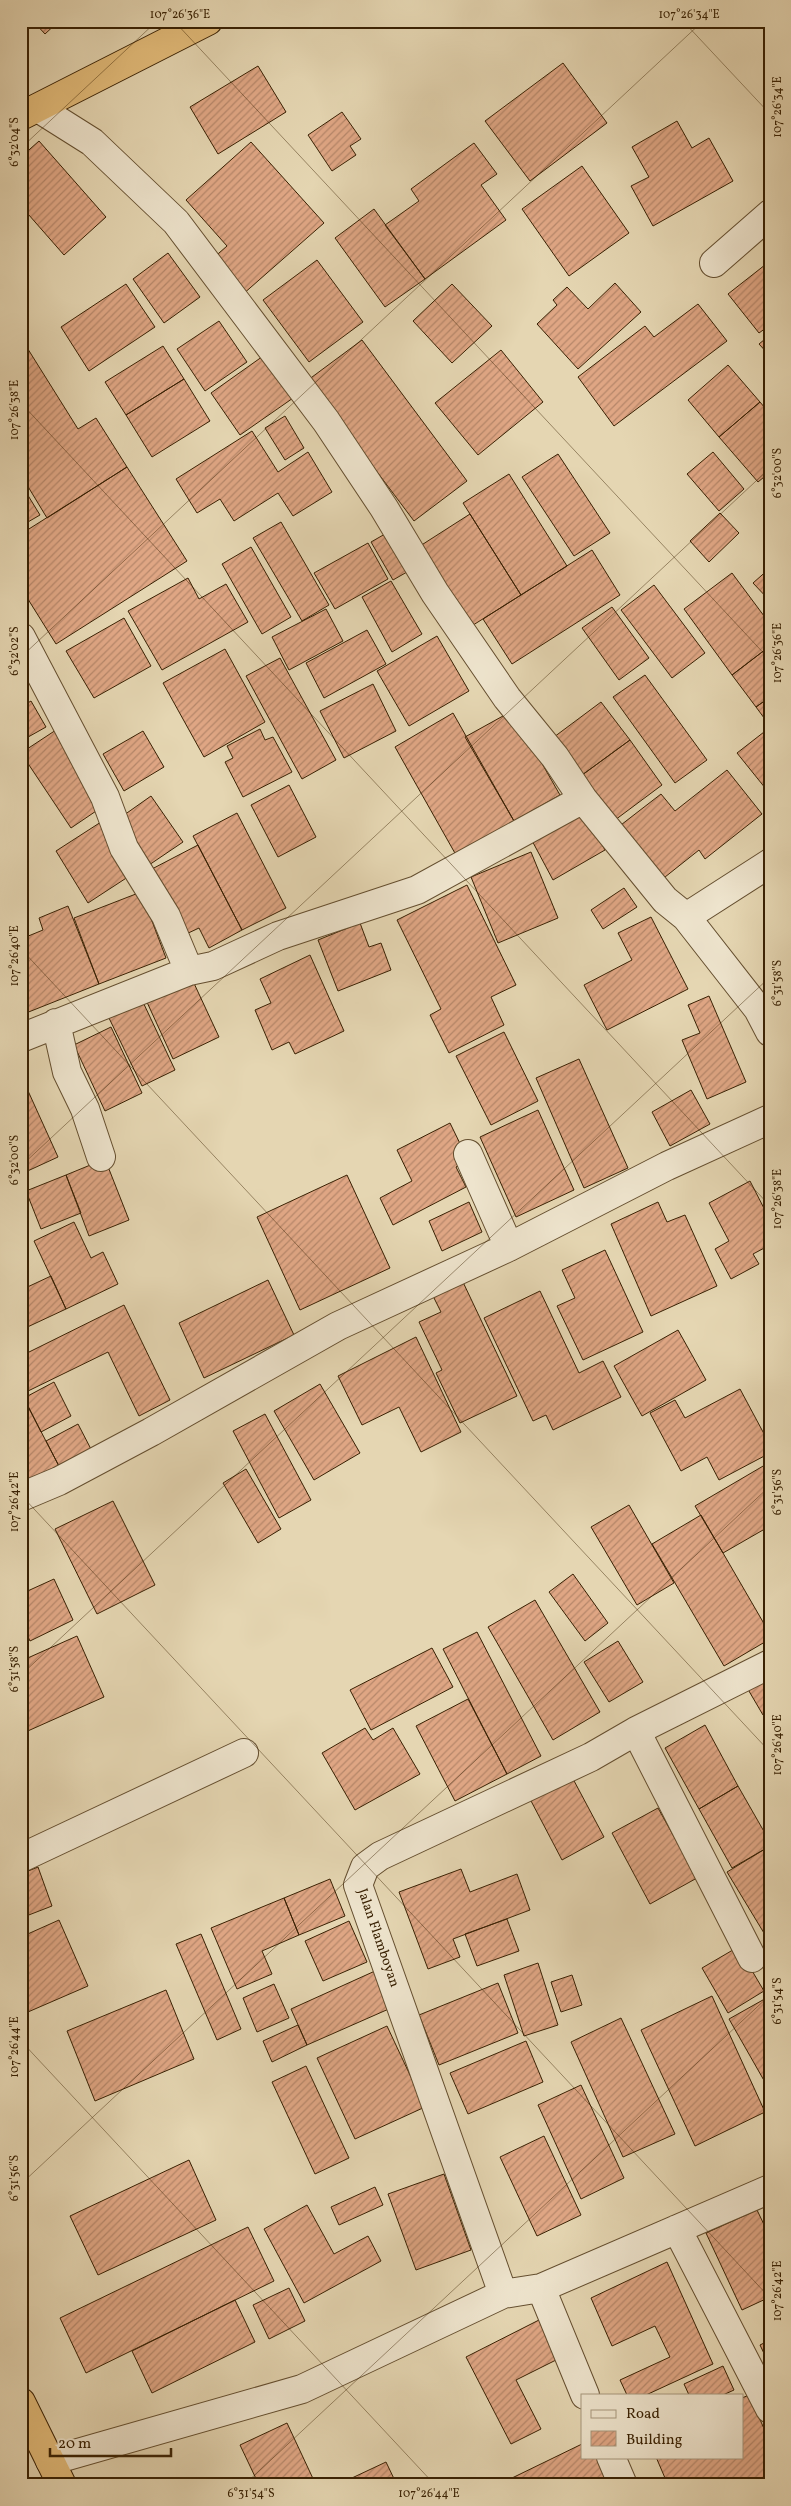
<svg xmlns="http://www.w3.org/2000/svg" width="791" height="2506" viewBox="0 0 791 2506" font-family="Vollkorn,serif">
<style>
.building{fill:url(#building-hatch);stroke:#392103}
.lines{fill:none;stroke-linecap:round;stroke-linejoin:round}
.minor-casing{stroke:#644e2f;stroke-width:30}
.trunk-casing{stroke:#392103;stroke-width:30}
.minor{stroke:#eee4cd;stroke-width:28}
.trunk{stroke:#e2bb79;stroke-width:28}
.ticks{fill:none;stroke:#392103;stroke-width:1;stroke-opacity:0.45}
.labels{text-anchor:middle;dominant-baseline:central;stroke-width:4.5;stroke-linejoin:round;paint-order:stroke}
.street-label{font-size:14px;fill:#392103;stroke:#eee4cd}
.neatline{fill:none;stroke:#392103;stroke-width:2}
.ticks-label{font-size:12px;text-anchor:middle;fill:#392103}
</style>
<defs>
<pattern id="building-hatch" width="6" height="6" patternUnits="userSpaceOnUse" patternTransform="scale(1.25)"><rect width="6" height="6" fill="#dfa684"/><path d="M-1 1l2-2M0 6l6-6M5 7l2-2" fill="none" stroke="#b6876a"/></pattern>
</defs>
<rect width="100%" height="100%" fill="#e5d6b2"/>
<filter id="stains"><feTurbulence type="fractalNoise" baseFrequency=".004" numOctaves="4"/><feColorMatrix values="0 0 0 0 .2 0 0 0 0 .09 0 0 0 0 .02 0 0 0 .5 -.17"/></filter>
<radialGradient id="worn" r=".72"><stop offset=".6" stop-color="#630" stop-opacity="0"/><stop offset="1" stop-color="#630" stop-opacity=".3"/></radialGradient>
<path class="building" d="M33,21H59L45,34Z
M563,63L607,123L530,181L485,121Z
M258,66L286,112L218,154L190,107Z
M342,112L361,139L350,146L356,155L332,171L308,135Z
M677,121L692,148L709,138L733,181L653,226L631,186L649,177L632,147Z
M39,141L106,217L64,255L21,206V157Z
M251,142L324,223L242,295L211,260L227,246L186,200Z
M474,143L497,174L481,185L506,220L425,279L385,225L419,201L411,189Z
M582,166L629,233L569,276L522,209Z
M374,209L425,279L385,307L335,238Z
M168,253L200,297L164,323L133,279Z
M317,260L363,322L309,362L263,300Z
M770,261V325L759,333L728,294Z
M615,283L641,312L578,369L537,324L557,305L553,300L567,287L588,309Z
M126,284L155,327L89,371L61,327Z
M452,284L492,326L452,363L413,321Z
M698,304L727,341L614,426L578,377L645,326L654,337Z
M219,321L247,362L205,391L177,349Z
M770,335V356L759,344Z
M21,338L78,429L96,418L127,467L47,518L21,475Z
M362,340L467,481L414,521L308,380Z
M163,346L184,379L126,415L105,382Z
M501,350L543,402L478,455L435,403Z
M266,354L296,396L240,435L211,393Z
M728,365L760,402L719,437L688,400Z
M184,379L210,421L152,457L126,415Z
M760,402L770,414V472L758,482L719,437Z
M285,416L304,448L285,460L265,428Z
M252,431L278,472L308,452L332,492L293,516L278,493L234,521L220,499L197,513L176,479Z
M713,452L744,489L719,511L687,474Z
M558,454L610,533L574,556L522,477Z
M127,467L187,561L56,644L21,588V534Z
M509,474L567,566L521,595L463,503Z
M21,484L40,515L21,526Z
M720,513L739,533L709,562L690,541Z
M470,514L521,595L470,627L420,546Z
M281,522L329,605L302,621L253,538Z
M392,530L414,568L393,580L371,542Z
M368,543L388,579L335,609L314,573Z
M251,547L291,617L262,634L222,564Z
M592,550L620,595L512,664L483,619Z
M770,568V601L753,583Z
M732,573L770,624V646L732,675L684,609Z
M188,578L199,599L226,584L248,622L162,670L128,611Z
M391,581L422,634L392,652L362,597Z
M654,585L705,653L672,678L621,610Z
M612,607L649,658L619,680L582,628Z
M326,609L343,641L289,670L272,637Z
M124,618L151,666L94,698L66,651Z
M367,630L386,664L324,698L306,663Z
M437,636L469,691L409,726L377,671Z
M770,646V697L756,707L732,675Z
M225,649L265,722L204,757L163,683Z
M280,658L336,760L302,779L246,676Z
M645,675L707,760L675,783L613,697Z
M373,684L396,731L344,758L320,711Z
M770,697V726L756,707Z
M31,701L46,727L21,741V707Z
M601,702L630,740L578,778L550,740Z
M512,711L560,795L514,821L465,737Z
M453,713L514,821L456,855L395,747Z
M260,729L265,740L273,737L292,772L243,797L225,762L233,758L227,746Z
M56,730L105,805L71,828L21,753Z
M143,731L164,767L124,791L103,754Z
M764,732L770,739V794L737,753Z
M630,740L662,785L611,823L578,778Z
M727,770L762,814L705,859L699,850L660,881L617,828L661,794L675,811Z
M289,785L316,837L278,857L251,805Z
M151,796L183,842L149,865L117,820Z
M581,806L605,850L553,880L529,835Z
M237,813L286,908L242,930L193,836Z
M101,822L134,873L88,903L56,851Z
M198,845L242,930L209,948L199,928L184,935L150,870Z
M531,852L558,918L498,943L471,877Z
M467,885L516,985L491,997L504,1025L449,1053L430,1015L441,1009L397,920Z
M624,888L637,907L603,929L591,910Z
M141,892L166,958L99,984L74,918Z
M68,906L99,984L21,1015V939L43,930L39,918Z
M651,917L688,989L607,1030L584,985L632,960L618,933Z
M360,923L369,947L381,943L391,970L338,991L318,940Z
M310,955L344,1031L295,1054L289,1042L272,1050L255,1010L271,1003L260,979Z
M192,979L219,1037L173,1059L146,1000Z
M709,996L746,1082L707,1099L682,1040L700,1033L688,1005Z
M142,1000L175,1070L142,1086L108,1016Z
M111,1027L142,1093L105,1111L74,1045Z
M504,1032L538,1101L491,1125L456,1056Z
M579,1059L628,1168L584,1188L536,1078Z
M24,1082L58,1157L21,1174V1083Z
M691,1090L710,1124L670,1146L652,1112Z
M538,1110L574,1190L516,1217L480,1137Z
M450,1123L468,1160L456,1167L466,1187L393,1225L380,1198L412,1181L397,1150Z
M105,1159L129,1220L89,1236L66,1175Z
M66,1175L81,1213L41,1229L26,1191Z
M347,1175L390,1268L300,1310L257,1217Z
M750,1181L770,1220V1245L753,1254L759,1264L731,1279L715,1249L729,1241L709,1203Z
M469,1202L482,1232L442,1251L429,1221Z
M658,1202L667,1222L685,1215L717,1286L651,1316L611,1224Z
M74,1222L91,1258L103,1252L118,1284L66,1309L34,1241Z
M605,1250L643,1332L583,1360L557,1306L575,1298L562,1270Z
M21,1262L28,1277L21,1281Z
M51,1276L66,1309L21,1330V1290Z
M268,1280L294,1335L204,1378L179,1323Z
M462,1280L517,1396L460,1423L436,1373L442,1370L419,1322L441,1312L432,1294Z
M540,1291L579,1373L603,1361L621,1397L553,1430L546,1415L533,1421L484,1318Z
M124,1305L170,1400L139,1416L108,1352L28,1391L21,1377V1356Z
M678,1330L706,1380L642,1416L614,1366Z
M416,1337L461,1432L421,1452L399,1407L362,1425L338,1376Z
M54,1382L71,1416L41,1432L24,1398Z
M320,1384L360,1453L314,1480L274,1411Z
M740,1389L770,1445V1453L719,1480L707,1457L681,1471L650,1413L675,1400L685,1418Z
M21,1393L61,1470L31,1486L21,1468Z
M265,1414L311,1500L279,1518L233,1431Z
M78,1424L93,1453L61,1470L46,1441Z
M770,1462V1526L723,1553L695,1506Z
M246,1469L281,1529L258,1543L223,1483Z
M113,1501L155,1585L97,1614L55,1529Z
M629,1505L674,1583L637,1605L591,1527Z
M701,1515L770,1634V1639L724,1666L652,1544Z
M573,1574L608,1623L585,1641L549,1592Z
M54,1579L73,1620L30,1641L21,1622V1594Z
M535,1600L600,1712L553,1740L488,1627Z
M477,1632L541,1756L507,1774L443,1649Z
M77,1636L104,1697L21,1734V1661Z
M618,1641L643,1682L609,1702L584,1662Z
M432,1648L453,1687L371,1730L350,1690Z
M770,1673V1711L763,1715L746,1686Z
M468,1699L507,1774L455,1801L416,1726Z
M705,1725L738,1786L699,1809L665,1748Z
M365,1728L373,1740L393,1728L420,1774L355,1810L322,1753Z
M572,1777L604,1837L562,1860L530,1799Z
M738,1786L770,1842V1846L732,1868L699,1809Z
M658,1808L697,1878L650,1904L612,1833Z
M770,1846V1943L727,1872Z
M38,1867L52,1906L21,1918V1874Z
M461,1869L470,1892L517,1874L530,1910L453,1939L460,1957L428,1969L399,1892Z
M330,1879L345,1916L299,1935L284,1898Z
M284,1898L299,1935L262,1951L272,1974L237,1989L211,1928Z
M507,1919L519,1951L477,1966L465,1934Z
M59,1920L88,1986L21,2015V1937Z
M349,1921L367,1962L323,1981L305,1941Z
M201,1934L241,2029L217,2040L176,1944Z
M738,1947L764,1991L728,2013L702,1968Z
M538,1963L558,2025L524,2036L504,1975Z
M375,1971L391,2008L307,2045L291,2009Z
M572,1975L582,2005L561,2012L551,1982Z
M498,1983L518,2033L439,2065L419,2015Z
M274,1984L289,2018L257,2032L243,1998Z
M166,1990L194,2059L95,2101L67,2031Z
M712,1996L765,2112L695,2146L641,2030Z
M770,1996V2082L766,2084L729,2019Z
M621,2018L675,2134L623,2157L571,2042Z
M298,2025L307,2045L272,2062L263,2041Z
M387,2026L425,2107L355,2139L317,2058Z
M526,2041L543,2082L468,2114L450,2073Z
M306,2066L349,2158L315,2174L272,2082Z
M581,2085L624,2178L581,2199L538,2105Z
M544,2136L581,2215L537,2236L500,2157Z
M189,2160L216,2220L98,2275L70,2216Z
M444,2174L471,2250L416,2270L388,2194Z
M375,2187L383,2205L339,2225L331,2207Z
M307,2205L334,2254L368,2236L381,2261L304,2303L264,2229Z
M757,2210L770,2237V2297L742,2310L706,2233Z
M248,2227L274,2281L86,2373L60,2318Z
M667,2262L713,2364L646,2395H627L620,2380L670,2357L655,2326L612,2346L591,2298Z
M289,2288L305,2321L269,2339L253,2305Z
M235,2300L255,2342L152,2393L132,2351Z
M539,2320L558,2359L516,2380L541,2429L511,2444L466,2357Z
M770,2340V2366L760,2345Z
M723,2366L734,2390L723,2395H689L684,2384Z
M749,2395L770,2442V2474L747,2485H668L656,2457H742V2398Z
M287,2423L316,2485H259L240,2445Z
M582,2444V2457H598L611,2485H515L512,2478Z
M386,2462L397,2485H337Z"/>
<g class="lines">
<g class="minor-casing">
<path id="minor" d="M38,108L92,142L176,222L326,421L384,508L435,593L507,698L555,757L583,799L665,900L686,917L758,1009L770,1032
M714,263L770,214
M21,637L105,797L124,848L166,916L189,971
M686,917L770,863
M56,1023L67,1072L85,1109L101,1157
M21,1038L189,971L213,966L278,936L417,890L583,799
M468,1154L509,1247
M21,1497L59,1481L151,1432L338,1326L509,1247L667,1166L770,1119
M636,1731L752,1958
M21,1858L244,1753
M677,2229L770,2409
M541,2288L585,2395
M503,2294L358,1885L365,1867L380,1856L591,1757L636,1731L770,1664
M611,2457L623,2485
M50,2461L302,2389L503,2294L541,2288L770,2189"/>
</g>
<g class="trunk-casing">
<path id="trunk" d="M21,116L208,21
M21,2402L62,2485"/>
</g>
<use href="#minor" class="minor"/>
<use href="#trunk" class="trunk"/>
</g>
<path class="ticks" d="M174,21L770,660M683,21L770,114M21,148L157,21M21,403L770,1206M21,657L703,21M21,949L770,1752M21,1166L770,468M21,1495L770,2298M21,1675L770,977M21,2041L435,2485M21,2184L770,1486M244,2485L770,1995"/>
<g class="labels">
<g class="street-label">
<text transform="translate(378 1938) rotate(71)">Jalan Flamboyan</text>
</g>
</g>
<rect width="791" height="2506" fill="none" stroke="#e5d6b2" stroke-width="55"/>
<rect x="581" y="2394" width="162" height="65" fill="#eee4cd" stroke="#a6967c"/>
<rect x="591" y="2410" width="25" height="8" fill="#eee4cd" stroke="#a6967c"/>
<text x="626" y="2418" font-size="15" fill="#392103">Road</text>
<rect x="591" y="2431" width="25" height="15" fill="url(#building-hatch)" stroke="#a6967c"/>
<text x="626" y="2444" font-size="15" fill="#392103">Building</text>
<path d="M50 2448v8h121v-8" fill="none" stroke="#392103" stroke-width="2.5"/>
<text x="58" y="2448" font-size="15" fill="#392103" stroke="#eee4cd" stroke-width="4" paint-order="stroke">20 m</text>
<rect x="28" y="28" width="736" height="2450" class="neatline"/>
<g class="ticks-label">
<text x="180" y="18">107°26'36"E</text>
<text x="689" y="18">107°26'34"E</text>
<text transform="translate(777 107) rotate(-90)" y="4">107°26'34"E</text>
<text transform="translate(14 142) rotate(-90)" y="4">6°32'04"S</text>
<text transform="translate(14 410) rotate(-90)" y="4">107°26'38"E</text>
<text transform="translate(777 473) rotate(-90)" y="4">6°32'00"S</text>
<text transform="translate(14 651) rotate(-90)" y="4">6°32'02"S</text>
<text transform="translate(777 653) rotate(-90)" y="4">107°26'36"E</text>
<text transform="translate(14 956) rotate(-90)" y="4">107°26'40"E</text>
<text transform="translate(777 983) rotate(-90)" y="4">6°31'58"S</text>
<text transform="translate(14 1160) rotate(-90)" y="4">6°32'00"S</text>
<text transform="translate(777 1199) rotate(-90)" y="4">107°26'38"E</text>
<text transform="translate(777 1492) rotate(-90)" y="4">6°31'56"S</text>
<text transform="translate(14 1502) rotate(-90)" y="4">107°26'42"E</text>
<text transform="translate(14 1669) rotate(-90)" y="4">6°31'58"S</text>
<text transform="translate(777 1745) rotate(-90)" y="4">107°26'40"E</text>
<text transform="translate(777 2001) rotate(-90)" y="4">6°31'54"S</text>
<text transform="translate(14 2047) rotate(-90)" y="4">107°26'44"E</text>
<text transform="translate(14 2178) rotate(-90)" y="4">6°31'56"S</text>
<text transform="translate(777 2291) rotate(-90)" y="4">107°26'42"E</text>
<text x="251" y="2497">6°31'54"S</text>
<text x="429" y="2497">107°26'44"E</text>
</g>
<rect width="100%" height="100%" filter="url(#stains)"/>
<rect width="100%" height="100%" fill="url(#worn)"/>
</svg>
